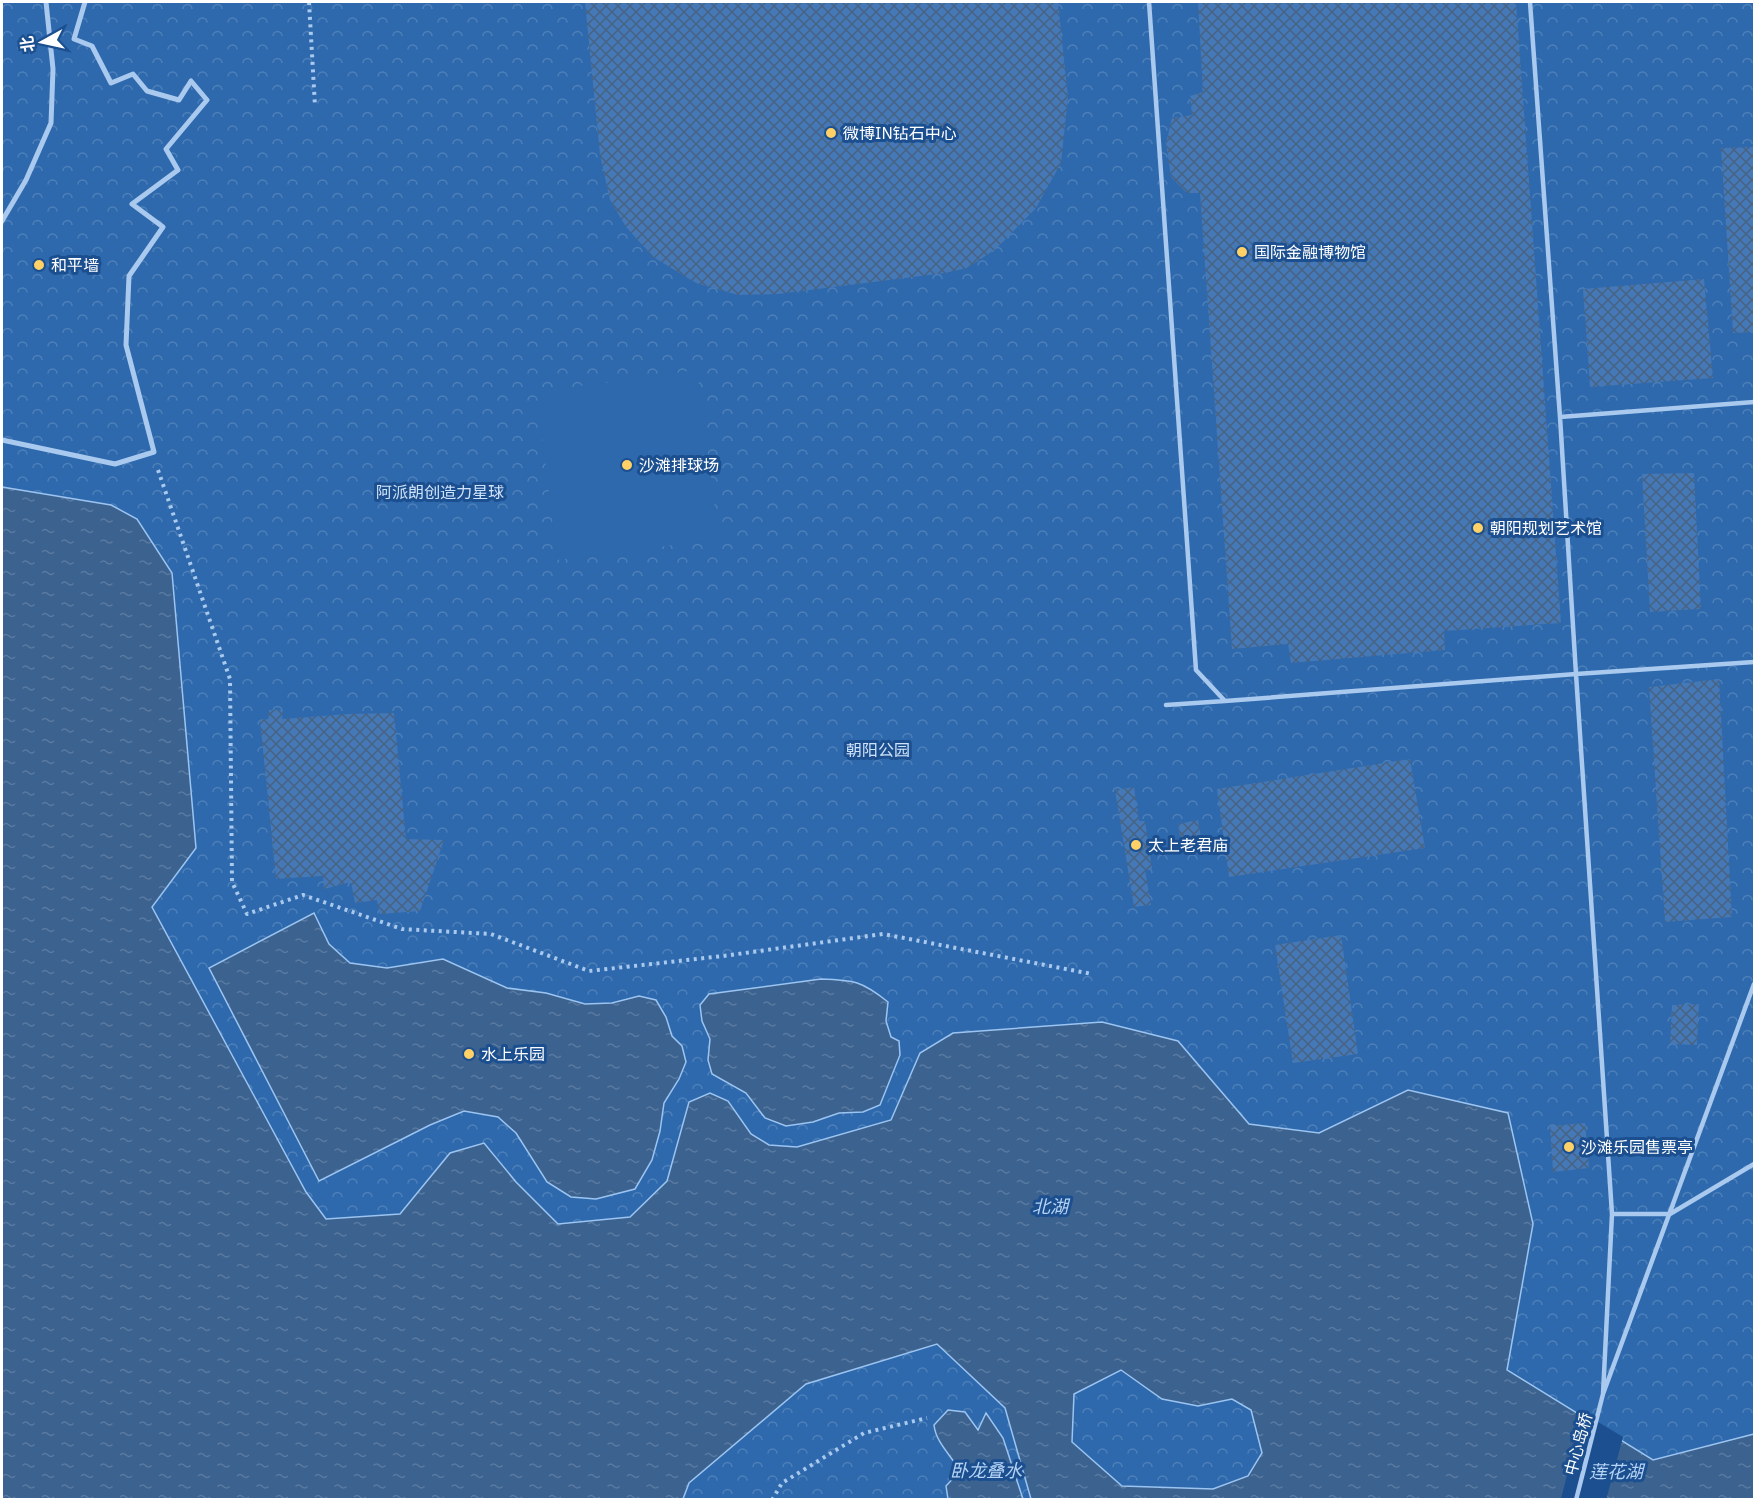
<svg xmlns="http://www.w3.org/2000/svg" width="1756" height="1501" viewBox="0 0 1756 1501" font-family="'IBM Plex Sans','Noto Sans SC',sans-serif">
<style>
.park{fill:url(#park-crowns)}
.garden{fill:#2e69ad}
.water{fill:url(#water-ripples);stroke:#9cc4f0;stroke-width:1.5;fill-rule:evenodd}
.pier{fill:#1b4f8f}
.building{fill:url(#building-cross-hatch)}
.lines{fill:none;stroke-linecap:round;stroke-linejoin:round}
.path{stroke:#a9c9ee;stroke-width:4;stroke-dasharray:3 4.5;stroke-linecap:butt}
.service{stroke:#a9c9ee;stroke-width:4.5}
.pedestrian{stroke:#a9c9ee;stroke-width:5}
.poi-dot{fill:#ffd166;stroke:#1b4f8f;stroke-width:2}
.labels{text-anchor:middle;dominant-baseline:central;stroke-width:6;stroke-linejoin:round;paint-order:stroke}
.poi-label{font-size:16px;fill:#fff;stroke:#1b4f8f;text-anchor:start}
.park-label{font-size:16px;fill:#cfe3fa;stroke:#1b4f8f}
.street-label{font-size:16px;fill:#fff;stroke:#1b4f8f}
.water-label{font-size:18px;font-style:italic;fill:#b5d3f5;stroke:#1b4f8f}
</style>
<defs>
<pattern id="park-crowns" width="20" height="18" patternUnits="userSpaceOnUse" patternTransform="scale(1.5)"><rect width="20" height="18" fill="#2e69ad"/><path d="M2 6a3 3 0 1 1 6 0M12 15a3 3 0 1 1 6 0" fill="none" stroke="#4d80b9"/></pattern>
<pattern id="water-ripples" width="26" height="14" patternUnits="userSpaceOnUse" patternTransform="scale(1.5)"><rect width="26" height="14" fill="#3c6290"/><path d="M2 4q2-2 4 0t4 0M15 11q2-2 4 0t4 0" fill="none" stroke="#597aa1"/></pattern>
<pattern id="building-cross-hatch" width="8" height="8" patternUnits="userSpaceOnUse" patternTransform="scale(1.5)"><rect width="8" height="8" fill="#4478b7"/><path d="M0 0l8 8M0 8l8-8" fill="none" stroke="#486282"/></pattern>
</defs>
<rect width="100%" height="100%" fill="#1b4f8f"/>
<path class="park" d="M2,2H1754V1499L2,1500Z"/>
<path class="garden" d="M697,370L719,539L557,560L537,392Z"/>
<path class="water" d="M2,487L111,505L137,519L172,573L196,848L152,907L306,1192L326,1219L400,1214L450,1153L484,1143L516,1182L558,1224L630,1217L667,1181L689,1102L710,1093L728,1101L751,1134L769,1145L797,1147L891,1120L920,1053L953,1033L1102,1022L1178,1041L1249,1124L1319,1133L1408,1090L1508,1113L1533,1224L1507,1370L1653,1460L1754,1434V1499H1031L1005,1408L937,1344L806,1384L689,1483L683,1499H2ZM1121,1370L1162,1399L1198,1406L1232,1399L1251,1410L1262,1453L1248,1476L1213,1489L1122,1486L1072,1442L1074,1394Z
M314,913L329,944L350,963L387,968L443,959L507,988L546,993L585,1004L612,1003L639,996L656,1000L666,1017L672,1036L682,1046L686,1062L679,1079L664,1103L660,1131L652,1160L635,1189L596,1199L571,1197L547,1182L516,1133L498,1117L464,1111L430,1125L319,1181L209,968Z
M821,979C854,980 862,981 888,1002L886,1021L891,1037L899,1041L900,1055L880,1105L863,1112L839,1113L813,1122L786,1126L765,1118L746,1093L712,1074L708,1060L710,1039L702,1021L700,1005L709,994Z
M948,1410L965,1412L978,1430L986,1413L1003,1438L1023,1499H948L946,1486L960,1471C951,1455 936,1443 934,1425Z"/>
<path class="pier" d="M1583,1413L1623,1437L1606,1500L1561,1499Z"/>
<path class="building" d="M585,2H1058L1068,97L1061,163L1036,208L996,249L967,268L945,273L778,294L738,295L696,283L653,257L626,227L610,200L600,155Z
M1198,2H1516L1561,623L1444,631L1445,650L1291,663L1288,644L1232,649L1200,193H1187L1171,177L1166,143L1172,118L1192,115L1190,96L1203,92Z
M1754,147V332L1733,333L1721,148Z
M1704,279L1713,378L1590,387L1583,289Z
M1694,473L1701,609L1650,612L1642,474Z
M1719,679L1732,917L1665,922L1649,687Z
M269,710H283L282,719L348,714L394,713L406,839L444,840L420,911L380,914L377,900L355,903L351,882L324,889L323,876L276,879L260,720L268,719Z
M1410,759L1425,848L1229,877L1217,789Z
M1134,787L1139,821H1145L1152,869L1145,870L1151,905L1134,907L1115,790Z
M1198,820L1204,854H1183L1178,824Z
M1341,935L1358,1054L1293,1063L1275,945Z
M1699,1004L1697,1045L1670,1044L1672,1005Z
M1585,1123L1589,1168L1553,1172L1550,1126Z"/>
<g class="lines">
<path class="path" d="M309,2L315,106
M158,470L230,679L232,882L247,914L303,895L402,929L491,934L589,971L723,956L883,934L1092,974
M772,1500L782,1483L864,1433L927,1418"/>
<path class="service" d="M1149,2L1196,670L1225,701L1576,674L1560,417L1530,2
M1560,417L1754,402
M1166,705L1225,701
M1612,1214H1670L1754,1164
M1603,1394L1612,1214L1576,674L1754,662
M1576,1500L1603,1394L1754,984"/>
<path class="pedestrian" d="M2,221L26,180L51,123L53,69L46,2
M2,440L115,464L154,452L126,345L129,276L163,227L132,204L178,170L166,149L207,100L191,81L179,100L147,91L133,74L111,83L92,46L74,39L85,2"/>
</g>
<g class="poi-dot">
<circle cx="831" cy="133" r="6"/>
<circle cx="1242" cy="252" r="6"/>
<circle cx="39" cy="265" r="6"/>
<circle cx="627" cy="465" r="6"/>
<circle cx="1478" cy="528" r="6"/>
<circle cx="1136" cy="845" r="6"/>
<circle cx="469" cy="1054" r="6"/>
<circle cx="1569" cy="1147" r="6"/>
</g>
<g class="labels">
<g class="poi-label">
<text x="843" y="133">微博IN钻石中心</text>
<text x="1254" y="252">国际金融博物馆</text>
<text x="51" y="265">和平墙</text>
<text x="639" y="465">沙滩排球场</text>
<text x="1490" y="528">朝阳规划艺术馆</text>
<text x="1148" y="845">太上老君庙</text>
<text x="481" y="1054">水上乐园</text>
<text x="1581" y="1147">沙滩乐园售票亭</text>
</g>
<g class="park-label">
<text x="440" y="492">阿派朗创造力星球</text>
<text x="878" y="750">朝阳公园</text>
</g>
<g class="street-label">
<text transform="translate(1578 1444) rotate(-75)">中心岛桥</text>
</g>
<g class="water-label">
<text x="1050" y="1206">北湖</text>
<text x="986" y="1470">卧龙叠水</text>
<text x="1616" y="1471">莲花湖</text>
</g>
</g>
<rect width="1756" height="1501" fill="none" stroke="#ffffff" stroke-width="6"/>
<g transform="translate(42 42) rotate(262)" stroke="#1b4f8f" stroke-width="4.5" paint-order="stroke">
<path d="M0-4.5L10 22L0 15L-10 22Z" fill="#ffffff"/>
<text y="-9" font-size="16" font-weight="bold" text-anchor="middle" fill="#ffffff">北</text>
</g>
</svg>
